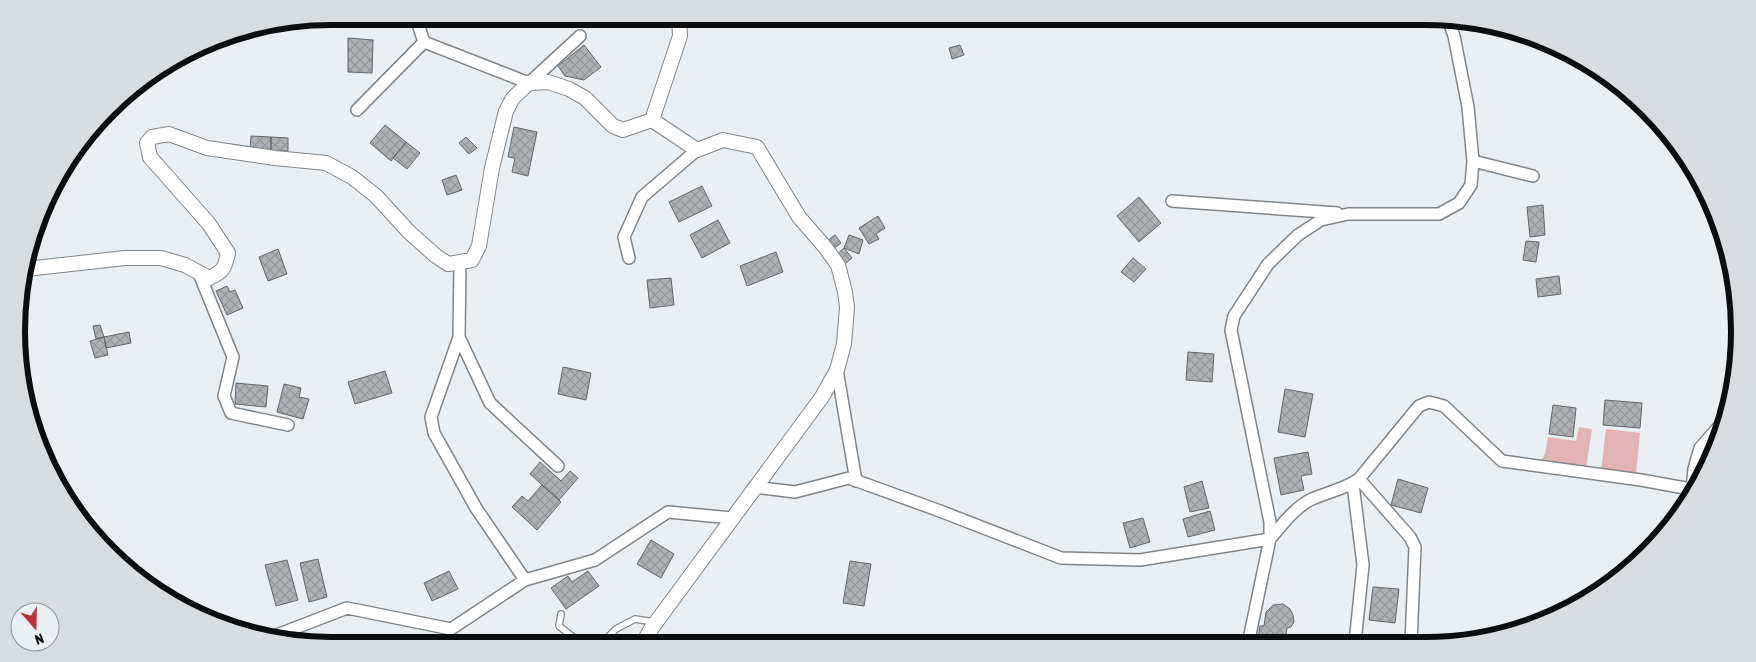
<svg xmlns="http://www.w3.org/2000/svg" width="1756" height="662" viewBox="0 0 1756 662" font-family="'Asap Condensed',sans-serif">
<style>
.grass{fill:#e1b4b3}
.building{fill:url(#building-cross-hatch);stroke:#63676a}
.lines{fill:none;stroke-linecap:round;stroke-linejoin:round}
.service-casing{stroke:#808588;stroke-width:8}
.minor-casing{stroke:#808588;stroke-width:14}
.tertiary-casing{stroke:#808588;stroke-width:16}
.service{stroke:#fff;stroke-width:5.5}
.minor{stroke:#fff;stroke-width:11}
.tertiary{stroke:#fff;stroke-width:14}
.rim{fill:none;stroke:#0b0d0e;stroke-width:6}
</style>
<defs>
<pattern id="building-cross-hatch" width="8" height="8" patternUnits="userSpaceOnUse" patternTransform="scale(1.25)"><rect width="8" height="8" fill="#adb1b5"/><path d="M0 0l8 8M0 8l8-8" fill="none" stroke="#94979a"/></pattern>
</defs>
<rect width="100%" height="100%" fill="#e9eef2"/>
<path class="grass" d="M1579,427L1592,429L1586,468L1541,461L1545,454L1548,437L1576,441Z
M1606,429L1640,433L1636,474L1601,471Z"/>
<path class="building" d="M1478,23L1507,27L1506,36L1477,31Z
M1507,27L1527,37L1526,40L1506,36Z
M348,38L373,40L372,73L348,72Z
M584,45L601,67L584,80L565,76L558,66Z
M960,45L964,55L952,59L949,48Z
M385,125L406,142L391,161L370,143Z
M514,127L537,132L528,176L512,172L515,158L508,157Z
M251,136L271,137V151L250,149Z
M271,137L288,138V151H271Z
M466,137L477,148L469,154L459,143Z
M406,142L420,153L407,169L393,158Z
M456,175L462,190L447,195L442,180Z
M702,186L712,206L679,222L669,202Z
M1139,197L1161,223L1139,242L1117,216Z
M1543,205L1545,235L1530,237L1527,207Z
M878,216L885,228L876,234L879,239L869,244L859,228Z
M718,220L730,243L702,258L690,235Z
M835,235L841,243L833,249L827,241Z
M849,235L863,240L859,254L844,248Z
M1526,241L1539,242L1536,262L1523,260Z
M844,248L852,258L845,264L836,255Z
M278,249L287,274L268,281L259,257Z
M776,252L783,272L747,286L740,266Z
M1133,258L1146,269L1134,282L1121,272Z
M1559,276L1561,294L1538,297L1536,279Z
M671,278L674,305L650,308L647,280Z
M227,286L230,292L235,290L243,308L227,315L216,291Z
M100,325L104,337L96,339L93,326Z
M129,332L131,343L106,348L104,337Z
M104,337L108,355L95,358L90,341Z
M1188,352L1214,354L1212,382L1186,380Z
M563,367L591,373L586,400L558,394Z
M385,371L392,393L355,404L348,382Z
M236,383L268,386L266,407L235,404Z
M284,384L301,388L299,397L309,399L303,419L277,412Z
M1285,389L1313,394L1305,437L1278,432Z
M1605,400L1642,403L1640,428L1603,425Z
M1553,405L1576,408L1573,437L1549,434Z
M1308,452L1312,474L1301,476L1304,490L1281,495L1274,458Z
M540,462L561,481L570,471L578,478L559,500L530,474Z
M1398,479L1428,488L1421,513L1391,505Z
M1202,481L1209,508L1190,512L1184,487Z
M542,485L561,502L537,530L512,507L522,496L528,501Z
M1210,511L1215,530L1188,537L1183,519Z
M1143,518L1150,542L1130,548L1123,523Z
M651,540L674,554L661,578L637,564Z
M318,559L327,597L309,602L300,563Z
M287,560L298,600L276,606L265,565Z
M850,561L871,564L864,606L843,603Z
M449,571L458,589L432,601L424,583Z
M588,571L599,586L566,609L551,588L568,576L572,582Z
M1373,587L1399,589L1395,623L1369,620Z
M1283,604L1290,609L1293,615L1294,622L1291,627L1287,628L1285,643L1257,644L1260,626H1264L1266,612L1273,605Z
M466,637L476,645H459Z"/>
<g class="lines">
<g class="service-casing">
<path id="service" d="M561,614L559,626L578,641L596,645
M600,645L616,629L635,619L654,622"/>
</g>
<g class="minor-casing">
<path id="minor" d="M424,42L529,83L580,36
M357,110L424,42L419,27L430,16
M1473,161L1533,176
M1172,201L1337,213
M629,258L624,237L642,197L697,150
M460,263L459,337L431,417L434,433L476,508L525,580L595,560L668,512L732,518
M198,271L233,357L224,396L231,413L288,425
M459,337L490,403L558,466
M837,370L856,481
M1359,479L1410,537L1415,547L1411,643
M1353,484L1363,565L1355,643
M754,487L795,492L849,478L940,511L1061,558L1140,560L1270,539C1282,525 1295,507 1312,499C1328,492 1345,489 1359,479L1419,406L1429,402L1444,406L1502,461L1641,480L1696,490
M1692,489L1694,469L1700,448L1722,423L1729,407
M269,638L347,608L451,629L525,580
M1248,644L1270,539V522L1231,330L1234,316L1268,264L1298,235L1321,220L1348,214H1439L1459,203L1471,185L1473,161L1468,107L1454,36L1448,19"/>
</g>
<g class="tertiary-casing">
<path id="tertiary" d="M652,120L680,36L679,16
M26,269L125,258H161L185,265L209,278C223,272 225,268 228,253L209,224L150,157L147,143L152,137L169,134L207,148L275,158L326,163L352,177L376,196L409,232L436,256L448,264L472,260L479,246L492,168L506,111L513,98L529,83L548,82L569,89L585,98L613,126L623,130L652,120
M642,645L651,629L822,397L837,370L844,344L847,307L845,292L838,265L825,247L799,217L757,147L723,140L697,150L652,120"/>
</g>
<use href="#service" class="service"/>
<use href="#minor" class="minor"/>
<use href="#tertiary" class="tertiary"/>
</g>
<path d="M0 0H1756V662H0ZM331 25H1425A306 306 0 0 1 1731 331V331A306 306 0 0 1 1425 637H331A306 306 0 0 1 25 331V331A306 306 0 0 1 331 25Z" fill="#d7dce0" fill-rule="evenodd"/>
<path class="rim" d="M331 25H1425A306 306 0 0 1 1731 331V331A306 306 0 0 1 1425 637H331A306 306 0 0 1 25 331V331A306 306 0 0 1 331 25Z"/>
<g transform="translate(35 627) rotate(160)"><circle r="24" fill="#e9eef2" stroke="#909497"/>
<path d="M0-4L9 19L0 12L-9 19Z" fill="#c02f3d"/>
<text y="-8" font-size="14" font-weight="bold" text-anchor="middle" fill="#0b0d0e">N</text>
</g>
</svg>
